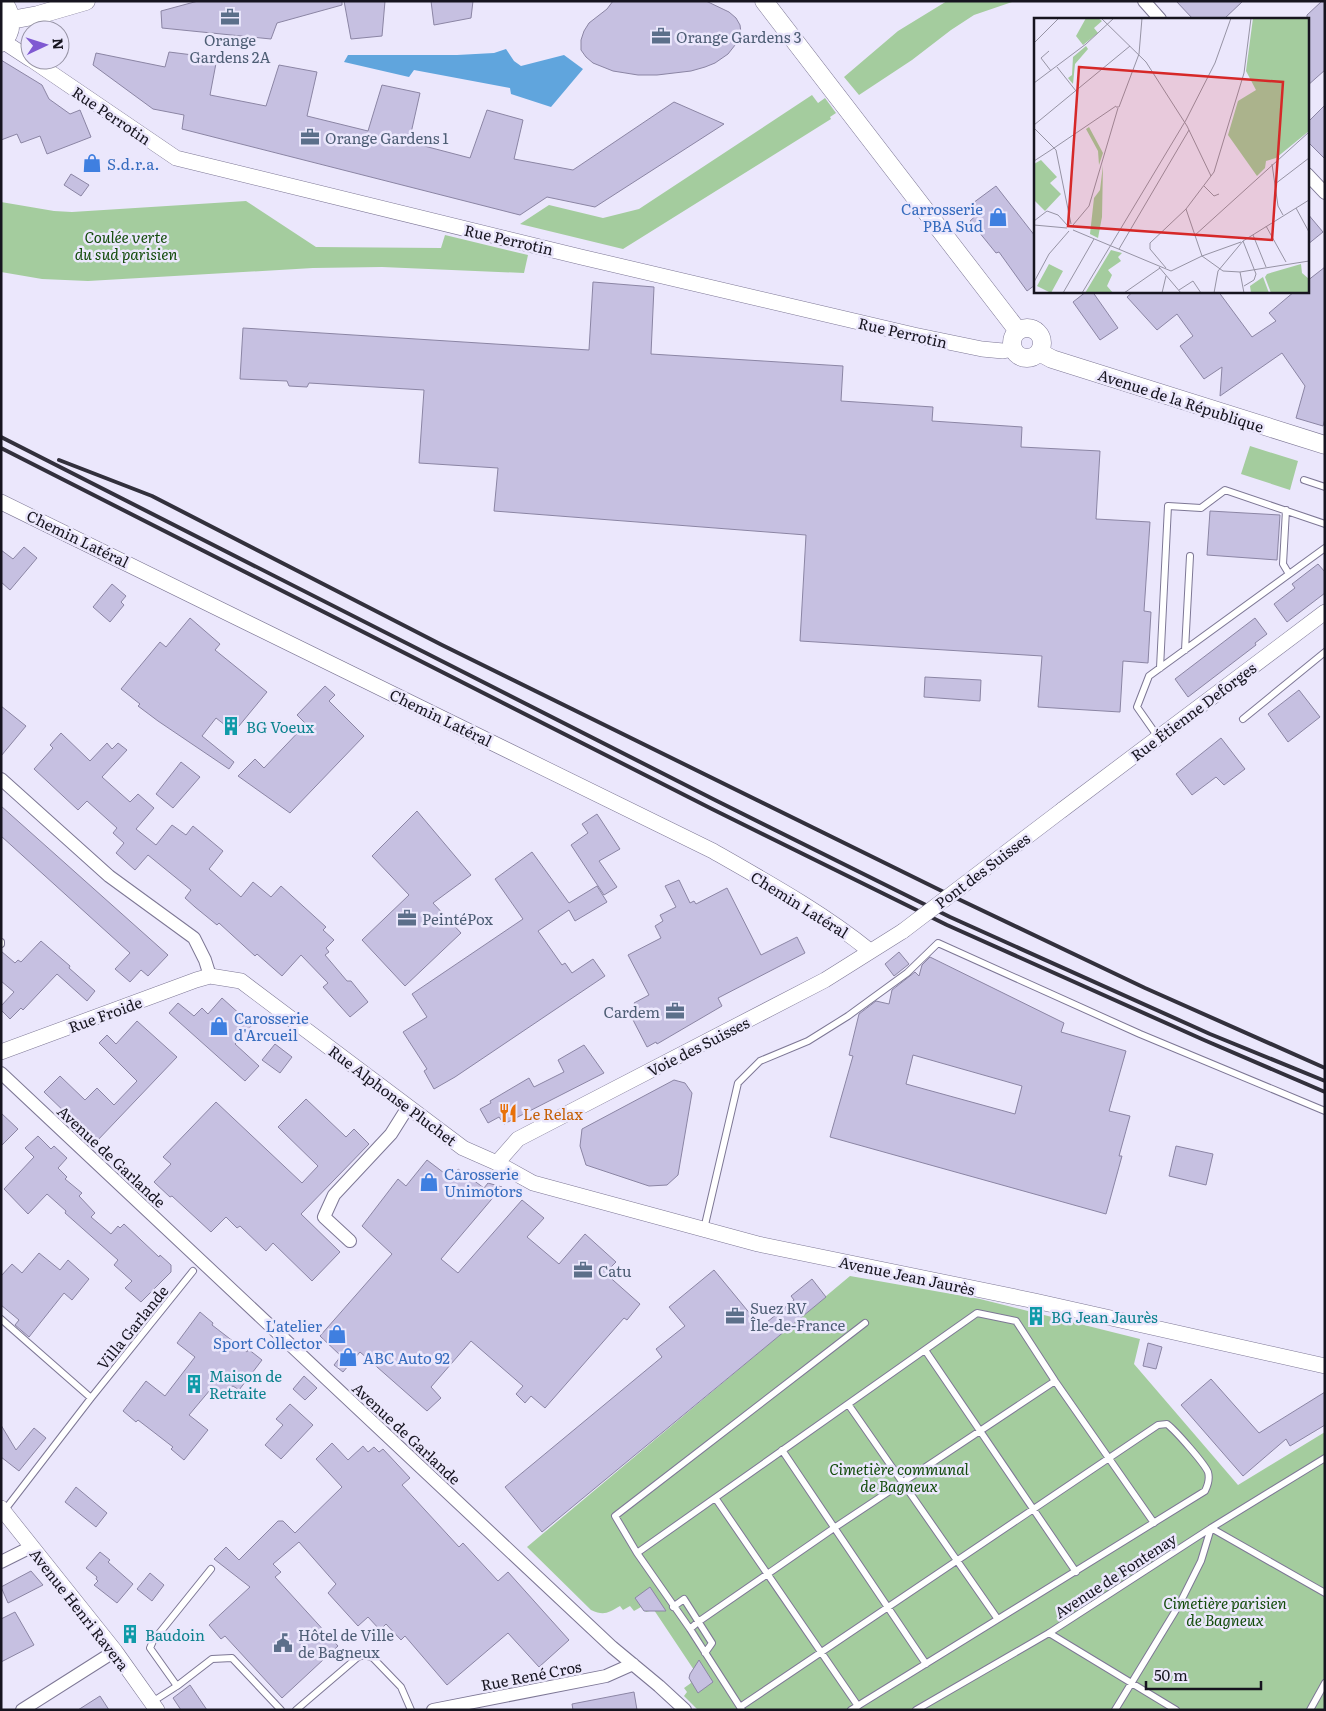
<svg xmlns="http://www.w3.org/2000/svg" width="1326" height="1711" viewBox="0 0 1326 1711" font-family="Literata,serif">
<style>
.green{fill:#a4cc9e}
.water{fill:#60a5dd}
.building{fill:#c6c0e1;stroke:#8b85a4;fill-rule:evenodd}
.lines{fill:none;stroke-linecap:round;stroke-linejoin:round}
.service-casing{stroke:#7d7795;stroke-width:8}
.minor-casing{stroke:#7d7795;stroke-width:14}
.tertiary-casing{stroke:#7d7795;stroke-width:16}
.secondary-casing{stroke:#7d7795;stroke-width:19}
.service{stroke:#fff;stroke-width:6}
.minor{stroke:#fff;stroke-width:12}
.tertiary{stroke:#fff;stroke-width:15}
.secondary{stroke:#fff;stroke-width:18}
.rail{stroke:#32303c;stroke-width:4}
.tertiary-bridge-casing{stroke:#7d7795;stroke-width:16;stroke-linecap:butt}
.tertiary-bridge{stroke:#fff;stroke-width:15}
.labels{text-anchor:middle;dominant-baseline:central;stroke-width:5;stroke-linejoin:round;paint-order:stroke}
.service-label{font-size:15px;fill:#4e5e75;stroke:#ebe7fc;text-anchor:start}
.street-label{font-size:15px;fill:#16141f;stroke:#ebe7fc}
.shop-label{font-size:15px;fill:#366cbe;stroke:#ebe7fc;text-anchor:start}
.park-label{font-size:15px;font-style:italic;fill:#124b0a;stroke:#ebe7fc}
.culture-label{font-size:15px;fill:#0d838f;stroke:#ebe7fc;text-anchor:start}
.food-label{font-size:15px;fill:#c56008;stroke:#ebe7fc;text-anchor:start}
.inset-road{fill:none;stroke:#9693a4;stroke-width:1}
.view{fill:#d62828;fill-opacity:0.15;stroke:#d62828;stroke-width:2.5}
.inset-edge{fill:none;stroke:#16141f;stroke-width:2.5}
</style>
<rect width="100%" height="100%" fill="#ebe7fc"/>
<path class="green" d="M947,1H1015L974,15L951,30L912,60L859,95L844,77L898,31Z
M812,95L818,103L825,98L836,113L830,117L831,119L623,249L520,224L549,205L603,218L639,209Z
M246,201L316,247L441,248L445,235L528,255L524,273L382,267L313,268L88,281L42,279L1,272V202L54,211L72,212Z
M1250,446L1298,461L1290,490L1241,474Z
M850,1276L980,1299L1140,1339L1134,1364L1238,1485L1325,1432V1710H698L684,1696L687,1692L684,1688L691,1683L689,1676L694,1670L654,1610L646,1612L641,1607L634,1611L630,1606L623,1610L620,1606C608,1613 604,1616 591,1610L527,1547Z"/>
<path class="water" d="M506,49L514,61L521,66L564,55L583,69L551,107L511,94L510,88L414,70L409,77L344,62L348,55H457L494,53Z"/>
<path class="building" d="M198,1H342V5L277,23L271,39L162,28L161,11Z
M344,1H385L382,36L351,39Z
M431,1H473L471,18L434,25Z
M613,1H706L729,12L736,18L740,25L741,33L739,40L728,54L715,63L705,67L691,71L657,75H638L613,71L593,63L586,57L581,50V40L584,31L589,23L607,9Z
M1176,1H1243L1224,19H1193Z
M1322,1H1325V70L1307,86V15Z
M169,52L217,58L210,95L266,106L279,65L317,72L307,116L368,131L382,85L420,93L409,142L470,158L487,110L523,120L514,159L573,170L674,102L724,124L595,207L547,197L520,215L182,129L184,115L153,109L93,65L96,53L165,67Z
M1,60L42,85L49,99L70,114L80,110L91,137L47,154L40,136L21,143L17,134L1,140Z
M1325,105V159L1307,141V123Z
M71,174L89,185L81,196L64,185Z
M996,186L1035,236V285L1027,291L999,252L996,253L970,221L980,212L973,203Z
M1307,213L1323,232L1307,245Z
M1325,267V419L1323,426L1296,418L1305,386L1282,353L1220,396L1222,367L1204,379L1180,346L1193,336L1177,314L1157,330L1127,297L1134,291H1218L1252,337L1276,321L1269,313L1295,291H1307V281Z
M593,282L654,287L651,354L843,366L841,401L933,407L932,421L1022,427L1021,447L1100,451L1096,519L1150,522L1144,611L1151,612L1148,663L1123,661L1120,712L1038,707L1042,656L800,641L806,535L494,511L498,468L419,463L424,390L309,383L307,387L289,386L287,381L240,379L243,328L589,350Z
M1087,291H1092L1118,328L1100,340L1073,302Z
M1210,511L1280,515L1277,560L1207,555Z
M24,547L37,558L10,590L1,582V550L13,559Z
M1318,564L1325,572V593L1287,622L1274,604L1295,588L1292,584Z
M112,584L126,596L121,602L124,605L110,622L93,607Z
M190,618L220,644L215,650L267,692L234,732L216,718L202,736L234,762L229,769L158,721L138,706L140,704L121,689L160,642L166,647Z
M1255,618L1267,634L1255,643L1256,645L1188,697L1175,679Z
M925,677L981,680L980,701L924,697Z
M325,686L335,695L329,701L364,736L290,813L238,776L255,759L264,768L306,724L297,715Z
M1299,690L1320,717L1288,742L1268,714Z
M1,706L26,726L1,756Z
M61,733L90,761L107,743L112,749L118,743L127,750L102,777L130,802L138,794L154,808L136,829L156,845L172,825L186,835L193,826L223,851L209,869L241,897L253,882L271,897L281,886L326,927L323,930L334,940L326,948L329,952L325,955L347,981H351L368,1002L350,1017L323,987L328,983L301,955L282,976L257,954L255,956L219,923L217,925L195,907L185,898L191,890L148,855L135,870L116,853L124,843L113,833L117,828L87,801L78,810L34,769L53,748L50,745Z
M1221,738L1245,769L1224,785L1216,777L1192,795L1176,774Z
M181,762L200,777L173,808L156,794Z
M1,806L168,955L148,976L141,970L130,982L115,969L130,953L1,836Z
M417,811L471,875L433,903L461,933L405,986L362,940L409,895L372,856Z
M597,814L620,849L599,861L617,887L604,895L571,845L588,833L582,824Z
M532,852L569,903L597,886L607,902L575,921L569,910L538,931L562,965L565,963L572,973L593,959L605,976L455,1077L434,1089L424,1071L427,1069L403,1032L427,1017L412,994L523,919L495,879Z
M679,880L690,903L694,901L696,904L727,888L761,955L797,937L805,953L718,998L722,1006L657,1044L656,1042L647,1047L632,1018L639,1013L634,1003L649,995L628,955L661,938L655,926L663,921L660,915L676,907L665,886Z
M41,941L70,966L69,968L95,991L87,1001L57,974L23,1010L21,1008L10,1019L1,1010V1006L14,992L1,981V951L15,963L18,960L21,962Z
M899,952L909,964L894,976L885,964Z
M930,957L1064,1023L1061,1032L1126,1051L1109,1111L1130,1116L1119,1156H1122L1106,1214L830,1137L853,1056L849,1055L859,1014L876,1001L889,1004L892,990L915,972L919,976L922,965ZM913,1055L1022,1086L1015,1114L906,1084Z
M222,998L252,1025L235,1044L259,1066L245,1081L169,1013L178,1003L194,1016L202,1008L208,1014Z
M137,1021L177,1057L96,1142L44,1092L60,1076L85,1100L97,1088L114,1105L137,1081L99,1043L107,1035L116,1044Z
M275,1044L292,1057L280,1073L262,1060Z
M584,1045L604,1073L504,1124L499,1117L488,1123L480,1109L491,1103L490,1101L529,1078L534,1087L564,1072L558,1060Z
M674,1080L685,1083L692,1093L678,1175L667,1185L649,1186L586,1165L580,1146L582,1129Z
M306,1099L346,1137L354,1129L369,1144L301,1214L340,1252L312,1281L273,1243L266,1251L240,1226L237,1228L226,1217L211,1232L172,1196L170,1197L154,1182L171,1164L163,1157L216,1102L302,1183L318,1166L278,1127Z
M1,1113L18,1129L1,1146Z
M38,1136L51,1149L54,1146L67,1158L58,1168L67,1177L65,1179L82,1193L79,1196L95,1213L91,1217L111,1234L118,1226L120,1228L124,1224L159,1257L160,1255L171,1265V1272L141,1302L125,1288L132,1281L114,1265L118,1260L65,1213L66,1211L47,1194L28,1214L4,1189L34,1157L25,1148Z
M1176,1146L1213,1154L1206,1185L1169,1176Z
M427,1160L452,1179L458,1169L484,1188L488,1183L502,1187L441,1259L458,1273L522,1200L544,1218L527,1237L559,1264L585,1234L616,1262L605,1273L640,1304L627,1320L624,1318L545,1408L531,1396L525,1403L516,1394L523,1386L471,1341L431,1387L441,1398L427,1411L360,1352L343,1372L334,1365L341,1356L320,1336L392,1254L362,1226L398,1179L406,1186Z
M39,1253L60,1270L68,1260L89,1279L72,1300L64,1293L29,1337L15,1325L19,1320L1,1305V1276L12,1264L22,1273Z
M714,1270L761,1327L794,1300L791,1296L812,1279L826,1297L542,1532L505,1487L662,1357L656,1349L685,1326L669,1307Z
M200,1312L213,1323L212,1325L247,1352L248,1349L262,1360L239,1390L233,1386L224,1391L210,1390L189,1415L208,1430L184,1460L171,1449L173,1447L138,1420L136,1422L123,1411L146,1381L165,1396L195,1357L177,1343Z
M1148,1343L1162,1347L1156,1369L1143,1366Z
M304,1376L317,1388L305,1400L293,1389Z
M1211,1379L1259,1433L1325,1392V1425L1290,1446L1286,1439L1243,1476L1181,1405Z
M290,1404L313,1425L281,1459L265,1445L283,1425L276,1419Z
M1,1425L16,1450L34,1428L46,1438L19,1471L1,1457Z
M332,1443L348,1460L363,1446L368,1452L374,1447L379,1452L383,1449L410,1478L402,1485L459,1547L463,1543L498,1581L508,1572L569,1640L539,1667L508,1633L447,1685L405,1636L401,1640L386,1624L380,1630L368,1617L358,1626L328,1593L336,1584L299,1542L273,1564L281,1572L275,1577L338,1646L282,1698L225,1636L221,1639L209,1625L250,1587L214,1559L226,1547L239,1560L278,1521H283L295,1533L342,1487L316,1459Z
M76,1487L107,1513L96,1527L65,1502Z
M100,1552L110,1560L108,1562L133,1584L117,1603L94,1585L98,1581L96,1579L97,1577L86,1568Z
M31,1571L43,1585L8,1603L1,1587Z
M150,1573L164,1585L152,1601L137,1589Z
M650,1587L666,1611H644L635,1598Z
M15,1612L34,1645L1,1662V1619Z
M699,1660L713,1682L698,1693L689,1678L690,1674Z
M190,1685L207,1710H181L173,1698Z
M634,1692L637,1710H573L572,1704Z
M100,1696L109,1710H78Z"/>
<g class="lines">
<g class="service-casing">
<path id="service" d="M1304,480L1325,487
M1286,510L1283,564L1289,574
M1185,650L1190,556
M1160,668L1168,506L1201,508L1225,490L1325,524
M1243,719L1325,652
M1158,737L1137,707L1149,676L1325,548
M1,942V944
M704,1229L738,1083L760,1061L808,1041L848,1016L907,973L938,943L1140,1034L1325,1111
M1,1319L91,1398
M925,1350L1076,1572
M848,1404L997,1618
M782,1450L926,1664
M716,1499L858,1706
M4,1511L91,1398L193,1271
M637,1553L977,1313L1016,1321L1055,1381L1154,1523
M673,1607L684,1599L712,1643L705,1653
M690,1629L698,1622L834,1528L1055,1381
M1049,1633L1176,1710
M177,1686L150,1648L153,1641L211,1569
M152,1702L177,1686L212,1659L232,1658L281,1710
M740,1707L1158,1425L1167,1424C1176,1431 1204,1463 1208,1472C1210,1479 1208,1485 1205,1491L851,1710
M296,1710L358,1657L365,1655L373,1658L401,1687L411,1710
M742,1710L690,1629L637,1553L615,1516L865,1323
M916,1710L1049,1633L1211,1528L1325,1458
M1115,1710L1179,1605L1201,1561L1211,1528L1325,1593
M1310,1710L1325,1683"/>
</g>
<g class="minor-casing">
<path id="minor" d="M1144,1L1160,19
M1307,174L1325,193
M1,779L109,876L194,938L205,960L210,976
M1,1073L612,1647L659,1686L685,1710
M350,1241L324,1217L334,1195L391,1134L408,1107
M1,1562L31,1547
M22,1710L115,1651
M433,1710L606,1676L633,1664"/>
</g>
<g class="tertiary-casing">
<path id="tertiary" d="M4,42L30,59
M32,60L176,158L581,257L914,335L982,349L1003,351L1013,349
M1,502L713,851C767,882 822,912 870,951
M1062,810L1325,612
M1,1052L196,980L210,976L241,981L463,1148L497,1163L533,1183L758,1244L1035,1301L1325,1366
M497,1163L518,1139L825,980L903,931
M1,1508L115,1651L157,1710"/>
</g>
<g class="secondary-casing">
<path id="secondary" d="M764,1L1018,331
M11,20L38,15L86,1
M1,43C14,32 13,13 2,1
M1012 343a15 15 0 1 1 30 0a15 15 0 1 1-30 0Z
M1039,352L1052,359L1325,445"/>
</g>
<use href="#service" class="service"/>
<use href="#minor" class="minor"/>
<use href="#tertiary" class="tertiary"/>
<use href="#secondary" class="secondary"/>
<path class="rail" d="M1,437L715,800L950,917L1210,1034L1325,1081
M1,448L712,809L947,925L1204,1040L1325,1092
M59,460L152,496L442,645L954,897L1145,988L1325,1068"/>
<g class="tertiary-bridge-casing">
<path id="tertiary-bridge" d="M903,931L1062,810"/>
</g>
<use href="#tertiary-bridge" class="tertiary-bridge"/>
</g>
<defs>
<g id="office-bare" transform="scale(1.5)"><path d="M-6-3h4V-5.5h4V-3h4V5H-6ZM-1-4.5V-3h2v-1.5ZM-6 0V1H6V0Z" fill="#5c6f8a" stroke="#ebe7fc" stroke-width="2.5" paint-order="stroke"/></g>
<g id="shop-bare" transform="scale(1.5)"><path d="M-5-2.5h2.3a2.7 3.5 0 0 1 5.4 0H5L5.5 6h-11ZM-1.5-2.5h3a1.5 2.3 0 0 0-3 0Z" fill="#3f7fe0" stroke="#ebe7fc" stroke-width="2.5" paint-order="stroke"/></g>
<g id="building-bare" transform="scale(1.5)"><path d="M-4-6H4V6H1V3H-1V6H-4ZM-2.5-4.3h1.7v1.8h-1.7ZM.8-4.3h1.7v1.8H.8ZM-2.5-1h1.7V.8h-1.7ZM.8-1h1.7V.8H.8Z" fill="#0f9aa8" stroke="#ebe7fc" stroke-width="2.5" paint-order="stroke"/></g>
<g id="restaurant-bare" transform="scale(1.5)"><path d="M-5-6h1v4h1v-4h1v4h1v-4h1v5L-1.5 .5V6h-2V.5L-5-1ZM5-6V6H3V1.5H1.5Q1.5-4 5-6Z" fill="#e8710a" stroke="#ebe7fc" stroke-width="2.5" paint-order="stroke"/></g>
<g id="civic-bare" transform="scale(1.5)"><path d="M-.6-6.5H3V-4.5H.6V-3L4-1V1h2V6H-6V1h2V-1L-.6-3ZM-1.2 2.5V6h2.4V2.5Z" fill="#5c6f8a" stroke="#ebe7fc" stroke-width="2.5" paint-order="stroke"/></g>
</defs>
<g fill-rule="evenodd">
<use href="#office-bare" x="230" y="17"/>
<use href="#office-bare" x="661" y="36"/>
<use href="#office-bare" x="310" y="137"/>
<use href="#shop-bare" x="92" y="163"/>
<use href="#shop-bare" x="998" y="217"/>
<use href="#building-bare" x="231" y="726"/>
<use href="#office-bare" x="407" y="918"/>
<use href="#office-bare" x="675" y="1011"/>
<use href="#shop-bare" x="219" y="1026"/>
<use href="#restaurant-bare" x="508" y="1113"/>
<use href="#shop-bare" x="429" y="1182"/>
<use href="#office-bare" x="583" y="1270"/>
<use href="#office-bare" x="735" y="1316"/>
<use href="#building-bare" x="1036" y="1316"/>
<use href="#shop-bare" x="337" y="1334"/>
<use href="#shop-bare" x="348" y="1357"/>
<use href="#building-bare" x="194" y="1384"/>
<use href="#building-bare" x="130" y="1634"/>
<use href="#civic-bare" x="283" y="1643"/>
</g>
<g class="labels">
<g class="service-label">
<text x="676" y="36">Orange Gardens 3</text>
<text x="230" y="39" text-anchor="middle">Orange<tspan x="230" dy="17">Gardens 2A</tspan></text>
<text x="325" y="137">Orange Gardens 1</text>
<text x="422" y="918">PeintéPox</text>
<text x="660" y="1011" text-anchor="end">Cardem</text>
<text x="598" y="1270">Catu</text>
<text x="750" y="1307">Suez RV<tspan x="750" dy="17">Île-de-France</tspan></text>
<text x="298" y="1634">Hôtel de Ville<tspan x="298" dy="17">de Bagneux</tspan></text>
</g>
<g class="street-label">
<text transform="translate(112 115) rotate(34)">Rue Perrotin</text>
<text transform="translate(509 239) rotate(13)">Rue Perrotin</text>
<text transform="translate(903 332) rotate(13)">Rue Perrotin</text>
<text transform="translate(1181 400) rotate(18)">Avenue de la République</text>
<text transform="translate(78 538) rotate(26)">Chemin Latéral</text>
<text transform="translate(1193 711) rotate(-37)">Rue Étienne Deforges</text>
<text transform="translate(441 717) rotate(26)">Chemin Latéral</text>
<text transform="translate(982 870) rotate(-37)">Pont des Suisses</text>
<text transform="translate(800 904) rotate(32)">Chemin Latéral</text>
<text transform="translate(105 1014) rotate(-20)">Rue Froide</text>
<text transform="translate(698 1046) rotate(-27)">Voie des Suisses</text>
<text transform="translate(393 1095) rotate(37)">Rue Alphonse Pluchet</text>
<text transform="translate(112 1156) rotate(43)">Avenue de Garlande</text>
<text transform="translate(907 1275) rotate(12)">Avenue Jean Jaurès</text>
<text transform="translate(132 1327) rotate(-51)">Villa Garlande</text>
<text transform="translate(407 1433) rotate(43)">Avenue de Garlande</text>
<text transform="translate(1115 1575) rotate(-33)">Avenue de Fontenay</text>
<text transform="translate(80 1609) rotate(52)">Avenue Henri Ravera</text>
<text transform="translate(531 1675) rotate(-11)">Rue René Cros</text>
</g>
<g class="shop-label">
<text x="107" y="163">S.d.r.a.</text>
<text x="983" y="208" text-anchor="end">Carrosserie<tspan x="983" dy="17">PBA Sud</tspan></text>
<text x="234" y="1017">Carosserie<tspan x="234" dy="17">d'Arcueil</tspan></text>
<text x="444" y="1173">Carosserie<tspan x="444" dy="17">Unimotors</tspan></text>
<text x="322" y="1325" text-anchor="end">L'atelier<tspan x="322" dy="17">Sport Collector</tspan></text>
<text x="363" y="1357">ABC Auto 92</text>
</g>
<g class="park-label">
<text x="126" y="236">Coulée verte<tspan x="126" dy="17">du sud parisien</tspan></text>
<text x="899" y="1468">Cimetière communal<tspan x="899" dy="17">de Bagneux</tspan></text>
<text x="1225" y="1602">Cimetière parisien<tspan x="1225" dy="17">de Bagneux</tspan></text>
</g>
<g class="culture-label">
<text x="246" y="726">BG Voeux</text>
<text x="1051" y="1316">BG Jean Jaurès</text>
<text x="209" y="1375">Maison de<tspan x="209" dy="17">Retraite</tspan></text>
<text x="145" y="1634">Baudoin</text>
</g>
<g class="food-label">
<text x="523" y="1113">Le Relax</text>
</g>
</g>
<g transform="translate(1034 18)">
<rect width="275" height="275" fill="#ebe7fc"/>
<path d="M52,0H64L68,3L60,10L64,15L49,27L42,18ZM219,0H275V113L242,140L232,143L231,150L223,158L194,117L204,83L222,72L212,53ZM52,28L54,31L41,46L39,66L34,60L38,57L39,39ZM55,109L69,135L65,147L64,133L52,111ZM7,142L23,159L16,165L27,176L11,193L0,182V146ZM69,147L68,199L64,220L56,216L60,180L66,172ZM77,232L88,235L84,239L87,243L74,252L78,257L73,268L79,275H51ZM15,246L29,253L17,275L3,268ZM267,246L268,255L275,261V275H237L231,259L233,256ZM229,259L235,275H217L216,268Z" fill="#a4cc9e"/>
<path class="inset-road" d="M67,0L112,44L153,108L177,158M0,25L25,0M15,33L7,40L17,53M23,49L42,73M0,65L52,26L80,0M82,89H85L105,36L108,0M0,107L96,28M0,110L22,132L37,206M20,130L82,88M0,143L20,130M238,146L244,188L249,197M241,166L275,140M170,168L180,178L185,176M262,190L275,214M152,191L168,238L207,224M0,203L13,193L24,197L34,208M0,207L33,210M39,207L55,188L84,90M232,208L252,244M39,212L137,253M219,217L232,249M160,218L275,114M209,223L222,256L220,262L210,268M85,231L155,112M125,249L147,275M132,250L116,231V225L152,191L180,154L210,55L217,0M137,253L168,238L189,253L206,254L275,243M206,254L210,275M0,264L15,236L35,213M145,272L159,263L167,275M29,275L60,221M48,275L152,102L181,45L197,0M90,275L126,250M128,275L132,258M180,275L184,253L209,223L275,182"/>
<path class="view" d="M45,49L249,64L238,222L34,208Z"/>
<rect width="275" height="275" class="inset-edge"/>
</g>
<rect width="1326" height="1711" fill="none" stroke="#16141f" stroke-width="5"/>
<g transform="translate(45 45) rotate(86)"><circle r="24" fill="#ebe7fc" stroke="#9693a4"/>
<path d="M0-4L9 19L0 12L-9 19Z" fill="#7f59d2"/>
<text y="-8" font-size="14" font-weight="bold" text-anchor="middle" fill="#16141f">N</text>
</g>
<path d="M1146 1681v8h115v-8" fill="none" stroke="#16141f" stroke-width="2.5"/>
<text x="1154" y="1681" font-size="15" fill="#16141f" stroke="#ebe7fc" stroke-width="4" paint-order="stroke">50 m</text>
</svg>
